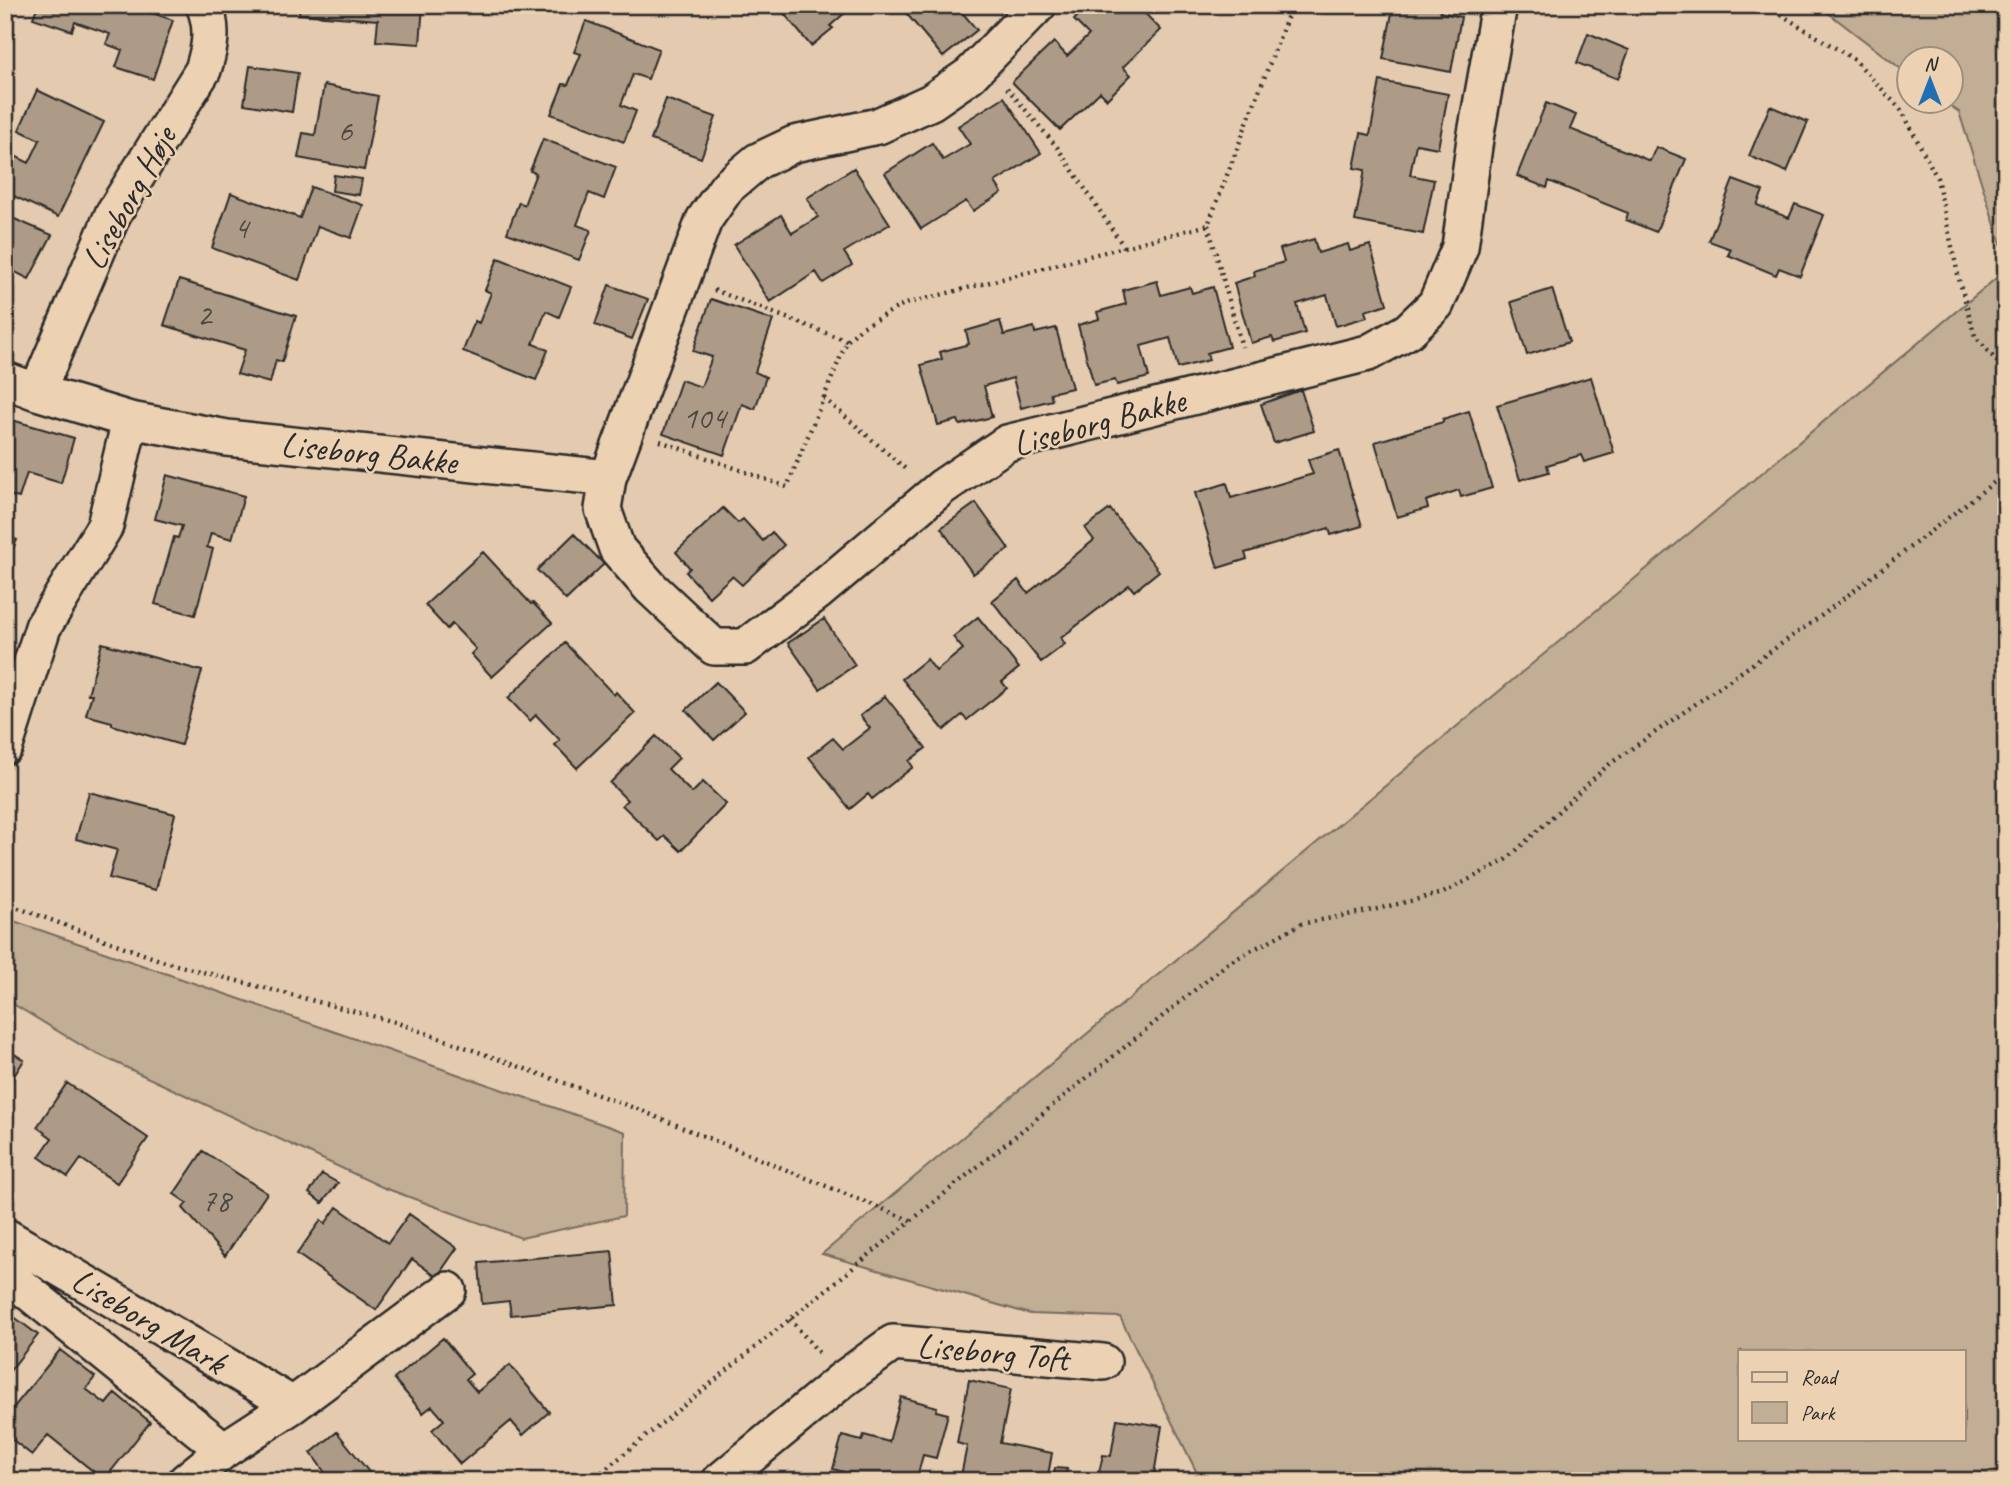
<svg xmlns="http://www.w3.org/2000/svg" width="2011" height="1486" viewBox="0 0 2011 1486" font-family="Caveat,sans-serif">
<style>
.green{fill:#c2ad95;stroke:#766c60;stroke-width:2;fill-rule:evenodd}
.building{fill:#ae9b87;stroke:#2b2b2b;stroke-width:2}
.lines{fill:none;stroke-linecap:round;stroke-linejoin:round}
.minor-casing{stroke:#2b2b2b;stroke-width:40}
.path{stroke:#2b2b2b;stroke-width:4.5;stroke-dasharray:2 5;stroke-linecap:butt}
.minor{stroke:#ecd1b3;stroke-width:35}
.labels{text-anchor:middle;dominant-baseline:central;stroke-width:5;stroke-linejoin:round;paint-order:stroke}
.number-label{font-size:32px;fill:#4c4742}
.street-label{font-size:35px;fill:#2b2b2b;stroke:#ecd1b3}
</style>
<rect width="100%" height="100%" fill="#e4caae"/>
<filter id="ink" filterUnits="userSpaceOnUse"><feTurbulence type="fractalNoise" baseFrequency=".0143" numOctaves="2"/><feDisplacementMap in="SourceGraphic" scale="14" xChannelSelector="R" yChannelSelector="G"/><feConvolveMatrix kernelMatrix="1 2 1 2 8 2 1 2 1" color-interpolation-filters="sRGB"/></filter>
<g filter="url(#ink)">
<path class="green" d="M1818,5H2006V260L1959,112L1945,102H1952V60H1910L1909,75Z
M2006,270V1481H1201L1120,1317L1030,1314L822,1254ZM1740,1351H1964V1439H1740Z
M5,918L625,1132L624,1216L521,1238L382,1187L89,1050L5,999Z"/>
<path class="building" d="M38,5H129L173,20L153,79L116,67L122,50L106,44L110,34L75,22L72,31L33,18Z
M300,5H423L420,44L376,41L378,20L299,14Z
M777,5H854L830,26L833,28L811,46Z
M903,5H956L977,30L943,57L901,7Z
M1089,5H1137L1161,30L1123,67L1131,75L1107,99L1100,92L1060,130L1012,82L1054,42L1067,56L1089,35L1074,20Z
M1383,5H1441L1440,12L1461,17L1451,72L1383,59L1393,8Z
M586,21L659,49L648,79L633,74L621,105L636,111L624,142L551,114L563,84L568,85L581,54L574,52Z
M1588,33L1629,50L1618,79L1577,63Z
M250,66L298,73L292,112L244,104Z
M1380,81L1448,94L1438,148L1416,144L1410,175L1434,180L1423,234L1355,221L1365,170L1354,168L1361,133L1370,135Z
M324,85L378,96L364,170L298,158L303,133L315,135Z
M37,90L104,122L58,217L5,192L7,177L5,166L11,154L29,163L40,140L19,130Z
M1004,97L1041,153L995,182L1002,193L973,211L966,201L921,229L885,173L932,143L943,160L970,144L958,126Z
M666,99L716,117L701,158L651,140Z
M1546,103L1576,115L1570,129L1650,161L1656,147L1686,159L1656,232L1626,220L1628,213L1549,181L1547,188L1517,176Z
M1770,106L1808,122L1787,172L1749,156Z
M543,139L616,167L604,199L589,193L577,225L591,230L579,260L507,233L519,202L524,205L536,173L530,171Z
M854,168L890,224L844,252L852,265L823,283L816,272L770,302L734,245L781,215L792,233L818,217L807,198Z
M334,175L362,179L359,195L332,191Z
M1733,180L1763,191L1757,205L1789,218L1795,204L1824,215L1800,276L1779,268L1776,275L1728,255L1731,249L1709,241Z
M311,187L363,205L351,238L318,226L299,280L212,248L231,193L300,218Z
M5,215L52,235L29,279L5,267Z
M1314,239L1318,253L1348,244L1350,251L1370,245L1387,304L1365,311L1367,317L1336,326L1327,295L1297,304L1305,333L1274,342L1272,337L1251,343L1234,283L1255,276L1254,271L1284,262L1280,249Z
M498,258L571,287L559,317L546,311L533,344L548,350L536,380L463,351L475,321L479,323L491,293L485,290Z
M179,280L296,316L282,362L276,360L270,383L237,374L245,350L164,325Z
M1157,281L1161,295L1190,287L1192,293L1213,287L1229,347L1207,353L1209,360L1178,368L1170,338L1141,346L1149,377L1117,385L1115,380L1094,385L1078,325L1099,319L1097,312L1126,304L1123,290Z
M609,285L648,299L632,339L595,325Z
M1552,289L1569,342L1527,355L1511,302Z
M711,299L773,320L755,372L766,377L755,409L742,404L724,455L663,434L681,380L701,387L712,357L693,351Z
M1000,321L1004,335L1034,327L1035,333L1056,328L1072,388L1050,393L1052,400L1021,408L1013,378L984,386L992,417L960,425L958,420L938,425L921,365L942,359L940,352L969,344L966,331Z
M1591,377L1614,453L1584,462L1581,455L1547,465L1549,472L1520,480L1497,405Z
M1301,390L1314,431L1274,443L1261,404Z
M1469,411L1492,488L1461,497L1459,490L1426,501L1428,508L1397,517L1375,442L1443,422V419Z
M5,418L74,438L61,483L27,473L19,498L5,494Z
M1339,450L1362,526L1331,535L1329,528L1245,553L1247,559L1218,568L1195,493L1227,483L1231,498L1313,474L1308,460Z
M167,475L244,496L232,539L211,533L207,547L213,549L195,615L155,604L174,537L178,538L182,526L155,519Z
M976,503L1009,549L973,574L941,528Z
M723,508L738,523L743,519L763,541L772,532L784,545L742,585L732,576L709,597L686,572L690,568L676,552Z
M1110,509L1159,571L1134,591L1129,585L1061,638L1065,644L1041,662L992,601L1018,580L1028,593L1094,540L1085,528Z
M574,534L604,564L566,600L537,570Z
M5,535L17,540L5,565Z
M483,552L531,604L533,603L552,623L492,677L471,654L476,649L452,624L447,629L425,605Z
M978,617L1019,668L1002,682L1007,688L967,720L962,715L944,730L902,679L927,659L936,671L963,649L953,637Z
M824,619L855,665L820,689L788,643Z
M102,643L202,671L181,745L112,725V722L86,715L92,694H88Z
M565,643L614,695L616,692L635,713L577,768L555,745L560,740L536,715L530,721L508,698Z
M716,682L745,712L714,740L686,710Z
M885,696L926,748L909,761L913,767L872,799L868,794L850,809L809,757L833,738L843,749L870,728L860,716Z
M656,736L679,758L668,769L692,793L703,782L726,804L681,851L665,836L659,841L622,805L627,800L610,783Z
M89,792L175,814L156,890L109,878L117,850L76,839Z
M5,1048L24,1060L5,1090Z
M67,1083L148,1138L117,1183L81,1159L68,1177L39,1157L52,1138L37,1127Z
M203,1151L267,1193L225,1256L183,1208L187,1203L174,1194Z
M322,1174L338,1183L322,1203L309,1193Z
M337,1207L388,1243L409,1214L457,1248L437,1277L412,1259L376,1310L297,1254L321,1220L325,1224Z
M612,1251L617,1305L511,1315L509,1301L482,1304L479,1263Z
M5,1310L38,1335L5,1377Z
M443,1338L472,1374L466,1379L477,1392L510,1365L549,1412L523,1435L511,1421L460,1464L432,1430L444,1420L432,1406L423,1413L394,1379Z
M60,1350L95,1377L86,1389L106,1404L115,1393L150,1422L104,1480L48,1435L32,1455L5,1434V1418Z
M969,1380L1011,1389L1000,1443L1052,1453L1047,1481H960L967,1446L957,1443Z
M901,1397L937,1407L936,1411L948,1414L936,1458L923,1455L916,1481H849L851,1474L833,1469L842,1436L862,1441L864,1435L889,1442Z
M1117,1419L1162,1426L1153,1481H1097L1103,1455L1111,1456Z
M337,1432L376,1481H331L311,1453Z
M1055,1468L1067,1469L1065,1481H1053Z"/>
<g class="lines">
<g class="minor-casing">
<path id="minor" d="M1038,5L970,75L931,102L878,126L794,144L758,161L727,187L704,220L608,478L603,509L617,549L651,588L714,647H745L819,591L942,487L1007,443L1368,353L1408,331L1436,304L1460,247L1475,139L1499,5
M5,380L37,392L130,420L227,438L608,478
M37,392L113,214L203,70C210,48 214,28 204,5
M5,746L43,627L105,526L130,420
M5,1236L293,1405
M5,1273L224,1450
M186,1481L224,1450L293,1405L448,1290
M720,1481L842,1380L893,1343L1103,1362"/>
</g>
<path class="path" d="M1762,5L1775,11L1855,60L1902,111L1937,178L1959,279L1975,336L2006,372
M1007,88L1057,147L1124,247
M1208,225L1242,347
M714,290L847,341
M824,398L908,471
M660,441L787,487L847,341L861,328L902,305L1208,225L1287,18L1295,5
M5,903L165,962L395,1022L637,1109L912,1221
M790,1319L819,1353
M591,1481L1228,963L1301,924L1373,910L1443,893L1506,860L1607,766L1821,616L2006,473"/>
<use href="#minor" class="minor"/>
</g>
</g>
<g class="labels">
<g class="number-label">
<text x="345" y="130">6</text>
<text x="241" y="227">4</text>
<text x="204" y="314">2</text>
<text x="704" y="417">104</text>
<text x="216" y="1200">78</text>
</g>
<g class="street-label">
<text transform="translate(129 198) rotate(-61)">Liseborg Høje</text>
<text transform="translate(1099 422) rotate(-15)">Liseborg Bakke</text>
<text transform="translate(369 453) rotate(6)">Liseborg Bakke</text>
<text transform="translate(149 1321) rotate(31)">Liseborg Mark</text>
<text transform="translate(993 1352) rotate(5)">Liseborg Toft</text>
</g>
</g>
<rect width="2011" height="1486" fill="none" stroke="#ecd1b3" stroke-width="28"/>
<rect x="14" y="14" width="1983" height="1458" fill="none" stroke="#2b2b2b" stroke-width="2.5" filter="url(#ink)"/>
<rect x="1738" y="1350" width="228" height="91" fill="#ecd1b3" stroke="#9f8f7d" stroke-width="2"/>
<rect x="1752" y="1372" width="35" height="10" fill="#ecd1b3" stroke="#9f8f7d" stroke-width="2"/>
<text x="1801" y="1384" font-size="21" fill="#2b2b2b">Road</text>
<rect x="1752" y="1402" width="35" height="21" fill="#c2ad95" stroke="#9f8f7d" stroke-width="2"/>
<text x="1801" y="1420" font-size="21" fill="#2b2b2b">Park</text>
<g transform="translate(1930 80)"><circle r="33" fill="#ecd1b3" stroke="#9f8f7d" stroke-width="2"/>
<path d="M0-5L12 26L0 18L-12 26Z" fill="#1f6fb2"/>
<text y="-10" font-size="19" font-weight="bold" text-anchor="middle" fill="#2b2b2b">N</text>
</g>
</svg>
